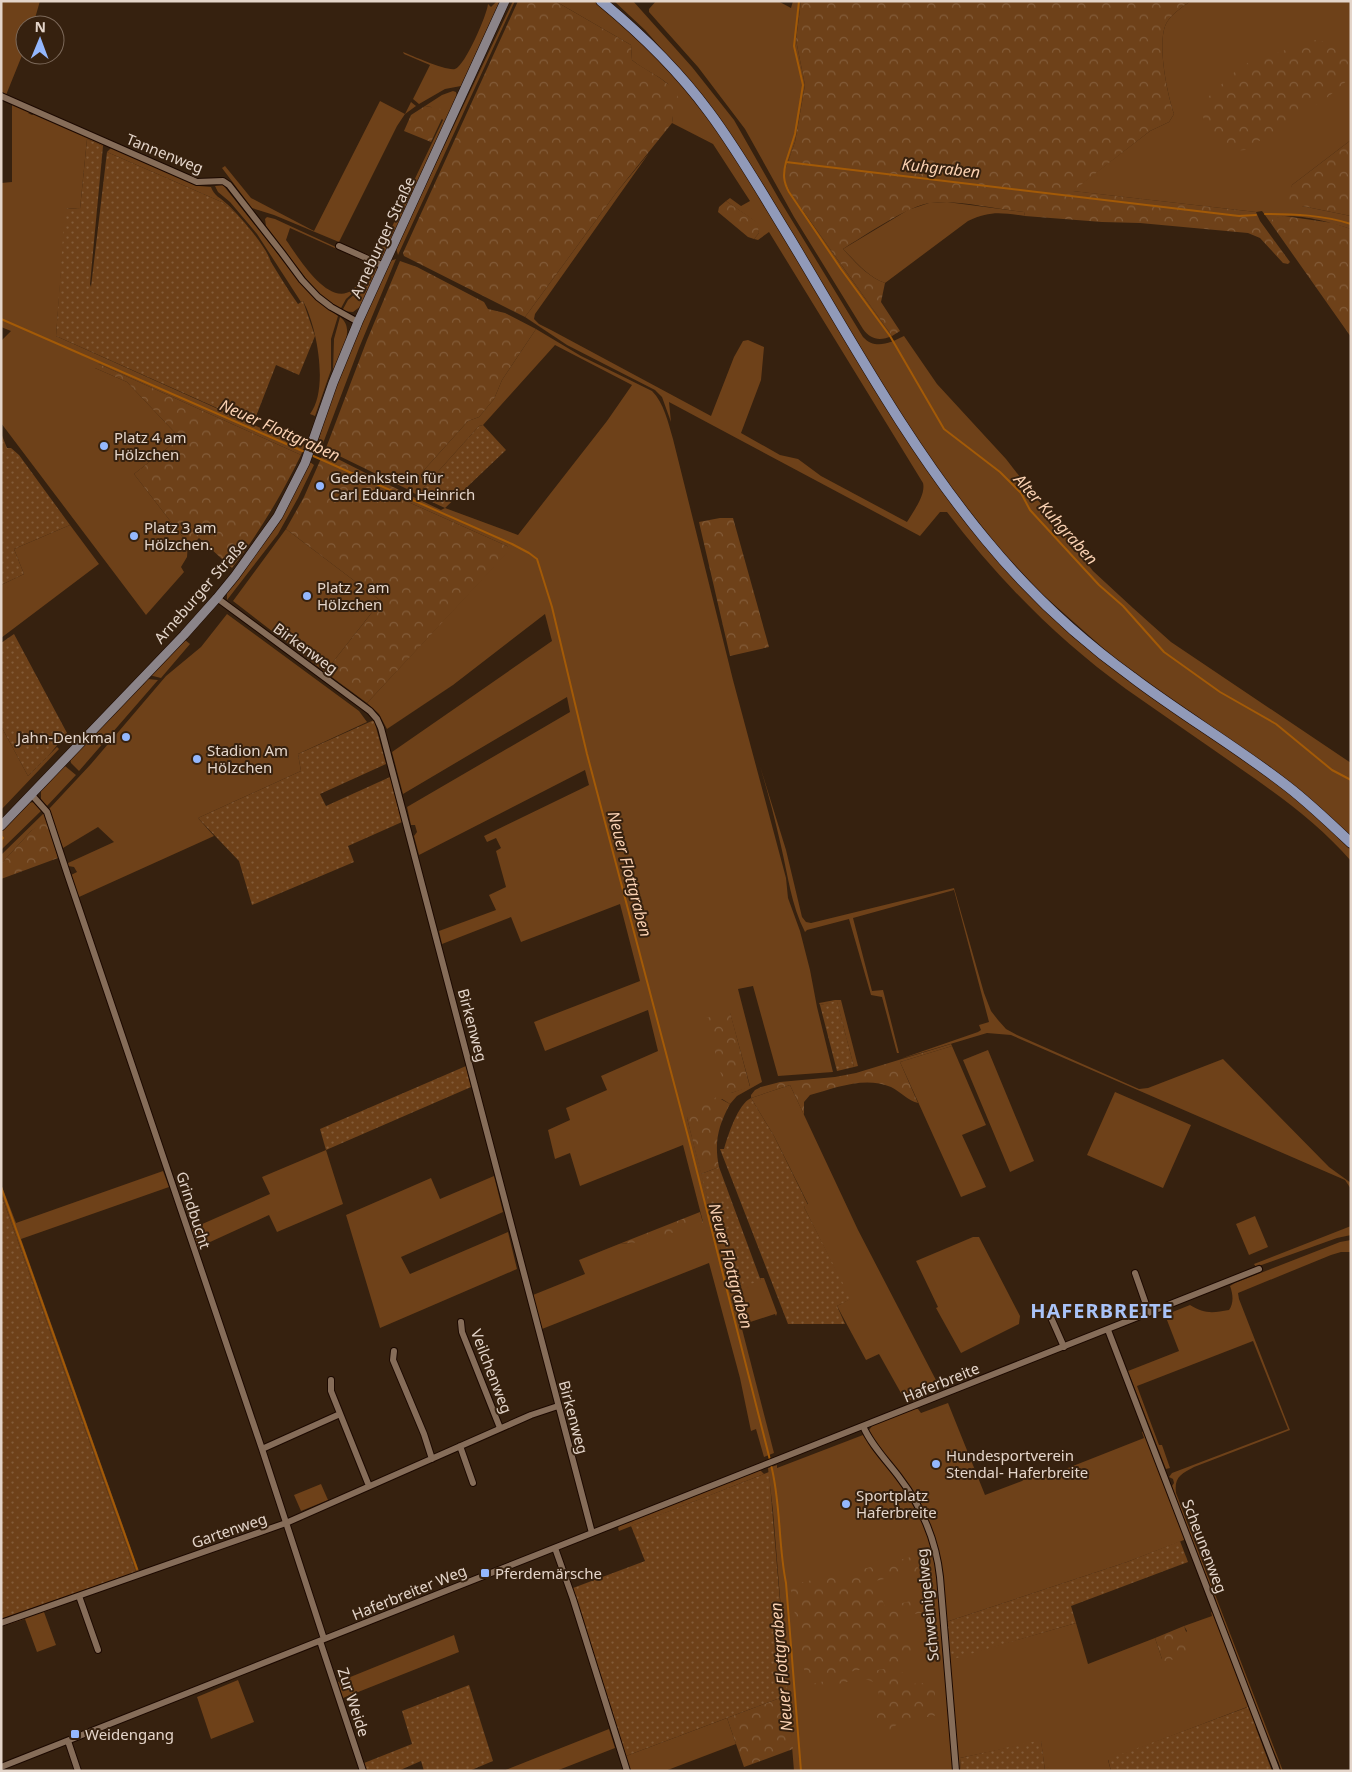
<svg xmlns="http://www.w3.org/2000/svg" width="1352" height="1772" viewBox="0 0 1352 1772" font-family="'Noto Sans',sans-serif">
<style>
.green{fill:#6e4119;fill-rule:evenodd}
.forest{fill:url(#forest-crowns)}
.garden{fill:url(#garden-dots)}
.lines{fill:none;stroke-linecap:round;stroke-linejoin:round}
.stream{stroke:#a35a07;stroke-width:2}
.minor-casing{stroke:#1c0900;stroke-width:8}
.secondary-casing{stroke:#1c0900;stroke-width:10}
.primary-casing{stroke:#1c0900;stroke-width:11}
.minor{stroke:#866d59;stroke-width:6}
.secondary{stroke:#8b8489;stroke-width:9}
.primary{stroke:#919ab9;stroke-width:10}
.poi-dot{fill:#94b7fd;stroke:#36210f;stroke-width:2}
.labels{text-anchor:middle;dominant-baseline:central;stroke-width:4;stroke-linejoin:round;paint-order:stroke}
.street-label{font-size:15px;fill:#e4d5ca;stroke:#36210f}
.poi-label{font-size:15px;fill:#e4d5ca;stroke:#36210f;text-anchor:start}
.water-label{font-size:16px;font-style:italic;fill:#fad1b2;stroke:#36210f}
.district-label{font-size:20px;font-weight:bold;letter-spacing:1px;fill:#a9c3f8;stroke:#36210f}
</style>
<defs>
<pattern id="forest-crowns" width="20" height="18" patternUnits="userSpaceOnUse" patternTransform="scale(1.25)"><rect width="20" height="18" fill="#6e4119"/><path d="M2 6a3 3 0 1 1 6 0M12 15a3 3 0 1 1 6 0" fill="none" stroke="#835c39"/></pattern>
<pattern id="garden-dots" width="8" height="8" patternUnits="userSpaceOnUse" patternTransform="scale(1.25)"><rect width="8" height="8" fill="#6e4119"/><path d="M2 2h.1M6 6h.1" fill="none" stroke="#835c39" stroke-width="1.8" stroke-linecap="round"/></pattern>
</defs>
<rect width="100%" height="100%" fill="#36210f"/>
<path class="green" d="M1,1H40L33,25H25V48L6,95L1,92Z
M497,1H500L461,86L445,89L419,104L413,99L430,65L404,54L403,52C413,56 446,71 455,69C465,66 487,15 488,4L491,7Z
M513,1H515L398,255L396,248Z
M555,1H594L611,14L645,45L685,89L719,133L748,178L888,409L1042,606L1295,797L1324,823L1351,849V861C1320,825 1280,796 1241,769C1203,742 1164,716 1126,689C1058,640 997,578 947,512H940L920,536L669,402L671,422L662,397L655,390L567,345L525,317L616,193L649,153L535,314L534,319L539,324L551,330L711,416L734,357L743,341L748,340L764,347L761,380L741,433L780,455L798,459L821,476L907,522C913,512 926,495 923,483L769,232L758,240L754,239L759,233L756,222L726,201L730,198L741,206L750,201L713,144L672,123L673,116L668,84C656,74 643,69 632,60L631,45Z
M614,1H633L692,67L734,120L779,199L863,337C875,350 890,343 904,336L937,384L1006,459L1093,571L1133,608L1171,642L1351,763V837L1112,656L1041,593L999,548L941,475L675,64L645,30Z
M656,1H778L791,8L793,1H801L796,40L805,85L795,142L786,167V184L791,194L892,336C880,341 871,340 863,329L794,217L745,129L698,67L649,12V9Z
M1191,1H1351V140L1292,185L1288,206H1302L1351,216V229C1332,223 1285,208 1270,222L1262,211L1256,212L1072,191L1150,131L1169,122L1174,114C1167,93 1156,40 1167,22C1173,13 1182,7 1191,1Z
M453,91L456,92L457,96L382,260L376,261L359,252V251L377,258L443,120L431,107L425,106L442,95Z
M380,101L405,114L411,102L416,106L405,114L397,126L339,242L274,215L252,208L222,168L225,166L251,198L314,231Z
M12,104L30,112L28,113L32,115L34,114L104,144L103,146L87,139L80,209L66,208L56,336L276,435L305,445L301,455L99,364L95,368L127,382L180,438L134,474L188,544L187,557L181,567L184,572L146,615L1,423V341L11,331L1,327V183L12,182Z
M111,148H116L199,186L211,187C214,196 221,198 227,204C240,216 266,246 271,262L233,211L224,203L107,152Z
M223,185L296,277L318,300L338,316L331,339V370L315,416L310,414C329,390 317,326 303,301L301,302L257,234L230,202L218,192L215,186Z
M947,202L1024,212L1025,216C1002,213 991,210 968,221L885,283C868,277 856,262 843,249L908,210L929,203Z
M267,217L275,219L338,248L337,249L290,228L286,240C297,255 328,308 352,290C360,284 363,271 367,263L340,250V249L375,265L365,282L346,299L340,310L314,289L266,226L265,219Z
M396,259L359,348L322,446L317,445L332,396L359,329L390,261Z
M376,266L377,271L361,306L353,312L342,311L348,300L367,283Z
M340,317C357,329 339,355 333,371L334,339Z
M536,329L581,356L652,391C664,403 668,422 673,439L733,680L786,878L788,898L800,931L810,970L817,1007L833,1072L778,1076L753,986L738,989L762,1082L737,1096L730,1104L722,1099L687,1118L721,1249L729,1247L761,1280L760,1278H764L777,1313L776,1316L775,1314L741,1325L774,1453L764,1457L756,1429L751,1431L740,1378L709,1263L542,1329L533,1295L585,1274L579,1260L619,1244L631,1243L703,1222L683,1145L580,1186L570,1153L555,1159L548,1130L570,1120L566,1108L607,1090L601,1076L658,1051L648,1010L545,1051L534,1022L640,981L620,904L521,942L511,917L442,944L439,931L496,910L489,895L506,887L496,851L501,848L496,838L487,842L484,836L589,785L585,770L419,855L414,836L417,832L415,825H411L407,807L570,712L567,697L403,794L392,752L552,641L545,614L453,685L387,729L379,714L367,703L509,550L507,546L397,497L403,492L441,510L445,508L518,535L607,421L632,385L555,345L483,425L479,426L417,495L407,489L468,421L479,417L494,399L502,380ZM730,1013L750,1086L731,1093L707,1019Z
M310,462L314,465L298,498L278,534L227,600V592L285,511Z
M70,525L99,564L1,638V585L24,574L14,549Z
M286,529L381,601L325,672L233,601Z
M227,614L359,711L367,722L298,754L301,771L198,818L214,836L79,897L71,875L77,872L74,867L68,866V863L114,842L98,827L63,848L49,809L91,764L166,676L201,647Z
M185,640L190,644L161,678L149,675Z
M148,679L158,680L79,771L71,763L70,759L141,683L143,685Z
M1,726L28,776L57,747L59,749L1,810Z
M65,766L76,775L47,806L41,799V791L62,767Z
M760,766L786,850L802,917L806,922L811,923L954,888L984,993L991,1011L998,1020L1006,1029L1017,1035L1139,1089L1148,1088L1223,1059L1329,1167L1351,1183V1189L1345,1180L1011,1035L987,1033L900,1059L978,1032L981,1030L979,1025L989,1022L954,890L853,918L872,991L883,990L899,1053H897L882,997L871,995L849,919L807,930L805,932C791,905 788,875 781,846C775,819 768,793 760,766Z
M34,802L42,810L1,850V831L28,803Z
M44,813L47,820L31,831L1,864V855Z
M835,1000H841L858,1066L854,1067L837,1002L820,1005L819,1003Z
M952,1046L986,1125L962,1135L986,1187L961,1197L900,1062Z
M988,1050L1034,1161L1010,1172L963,1060Z
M790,1085L858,1230L938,1384V1387L906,1402L879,1354L866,1360L837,1306L850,1299L804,1207L808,1204L774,1136L751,1098Z
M1115,1092L1191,1125L1163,1188L1087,1155Z
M326,1150L343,1204L277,1232L269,1215L197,1248L191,1229L270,1194L262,1177Z
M163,1171L169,1187L21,1239L139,1571L136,1572L1,1194V1184L16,1223Z
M494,1176L503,1212L401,1257L410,1274L508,1232L517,1269L380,1328L346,1215L431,1178L440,1199Z
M1255,1216L1268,1247L1249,1255L1236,1224Z
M1351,1226V1235L1337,1238L1256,1267L1254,1264Z
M973,1237H979L1020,1316L1019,1324L961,1353L936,1308L938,1307L916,1261Z
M1351,1240V1252H1341L1331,1255L1238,1293L1239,1299L1290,1430L1194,1467C1181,1474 1174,1477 1176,1493L1283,1771H1281L1279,1763L1264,1730L1216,1602L1215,1597L1213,1596L1175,1496L1172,1486L1174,1483L1173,1479L1169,1477L1172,1473L1288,1429L1253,1341L1137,1386L1159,1445H1162L1170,1468L1166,1469L1128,1371L1179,1351L1165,1315L1190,1305C1204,1314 1213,1313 1229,1310C1234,1303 1233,1294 1230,1286L1235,1283L1340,1242Z
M948,1403L985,1495L1022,1481L1033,1473L1041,1470L1045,1477L1144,1438L1142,1432L1144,1431L1186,1538L1184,1540L1127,1562L946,1622L950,1659L1076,1623L1088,1664L1155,1638L1162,1659L1187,1631L1184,1626L1212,1616L1211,1612L1214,1613L1258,1726L1255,1727L1247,1707L1108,1760L1111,1771H1045L1041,1741L960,1758L961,1771H959L944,1617L928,1523L876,1444L869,1430L873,1425L913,1409H918L921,1413Z
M863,1435L917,1507L935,1554L954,1771H794L773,1511L768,1468L777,1465V1468Z
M760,1470L764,1474L619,1531L618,1528L620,1525Z
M321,1484L328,1500L301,1511L294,1495Z
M52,1608L53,1609L44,1612L56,1645L37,1652L25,1619L1,1627V1625Z
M454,1635L459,1652L343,1698L338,1682Z
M238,1680L254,1722L211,1739L197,1697Z
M727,1718L736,1744L665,1771H630L626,1756Z
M609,1729L615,1748L556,1771H503Z"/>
<path class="forest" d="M518,1H555L631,45L632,60C648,73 678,82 681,107L673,116L672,123L616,193L525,317L410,259L404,256L403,253Z
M801,1H1191C1182,7 1173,13 1167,22C1156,40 1167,93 1174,114L1169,122L1150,131L1073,191L1256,212L1260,221L1290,262L1288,264L1283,263L1260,238L1248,233L1140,223L1102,222L1025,216L1024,212L1016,211C988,208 959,200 931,203C911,204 862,237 843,249C855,262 868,277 885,283L881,302L900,331L892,336L791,194L786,184V167L795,142L805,85L796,40Z
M1312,40C1329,41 1339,46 1351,58L1350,78L1328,97L1245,150L1232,151C1218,138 1200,124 1201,104L1232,74L1252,60L1267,57Z
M425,106L446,110L431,142L404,131L411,115Z
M1351,140V216L1302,206H1288L1285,203L1292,185Z
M726,201L757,222L759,233L754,239L748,237L718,212L719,207Z
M1284,216L1333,223L1351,229V337L1270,222L1274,218Z
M400,261L417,267L484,302L488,309L505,313L536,329L502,380L494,399L479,417L468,421L407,489L329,451L326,448L367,340Z
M99,364L301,455C281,496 259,533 232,568L199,538L188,549V544L134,474L180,438L127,382L95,368L94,365Z
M326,453L403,492L397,497L507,546L510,550L367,703L325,672L381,601L286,529L304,497L323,454Z
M720,518H733L769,647L730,656L699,522Z
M44,820H47L58,858L1,879V864L31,831Z
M730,1012L750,1087L731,1093H726L706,1018Z
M951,1044L952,1046L900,1062L918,1103C907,1100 901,1092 891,1087C864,1076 836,1088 810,1095L804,1102V1115L790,1085L751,1098V1095L755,1090L761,1087L780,1082L835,1077L856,1073Z
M717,1097L730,1104C718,1126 714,1143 719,1167L701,1174L687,1118C695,1108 705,1102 717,1097Z
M700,1212L703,1223L643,1242L619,1244Z
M911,1557L920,1571L875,1581L885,1607L928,1597L932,1605L931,1611L909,1615L898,1620L897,1626L907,1631L912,1636V1660L806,1680L790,1585L876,1566Z
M1184,1626L1189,1640L1191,1651L1186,1657L1165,1661L1162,1659L1155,1638Z
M899,1667L909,1684L924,1683L934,1685L937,1714L934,1716C924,1718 908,1718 899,1723C890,1728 888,1739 876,1733C874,1721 880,1710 879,1698C879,1691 876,1681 868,1680C857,1677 825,1689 810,1690L809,1687L811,1684L878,1670Z
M788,1695L793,1749L744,1767L727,1718Z"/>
<path class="garden" d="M87,139L103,146L90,284L91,287L107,152L224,203C256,229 274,271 298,304L303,301L315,336L299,375L276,365L253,424L56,336L65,208L80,209Z
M483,425L506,450L445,508L417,495L479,426Z
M1,433L7,448H11L19,455L70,525L14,549L24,574L1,585Z
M14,634L67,733L49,755L28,776L1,726V643Z
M374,720L386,764L320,794L326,806L390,777L402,822L348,846L354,862L252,905L239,861L198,818L301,771L298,754Z
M837,1001L854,1067L837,1071L820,1005Z
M466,1066L471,1087L326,1150L320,1129Z
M751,1098L774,1136L808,1205L804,1207L851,1299L837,1306L845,1324H788L720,1149H724C728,1135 738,1104 751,1098Z
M719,1167L761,1281L743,1286L729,1247L721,1250L701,1174Z
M1,1194L136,1572L1,1619Z
M769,1472L788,1695L626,1756L573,1588L645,1561L631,1526Z
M1180,1541L1188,1562L1071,1606L1076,1623L950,1660L946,1622L1127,1562Z
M469,1685L493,1761L469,1771H424L421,1761L398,1771H366L364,1763L412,1744L402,1711Z
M1248,1707L1272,1771H1111L1108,1759Z
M1041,1740L1045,1771H961L960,1758Z"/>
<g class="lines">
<path class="stream" d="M799,1L794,46L803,85L795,134L786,162L1239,216L1256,215
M786,162C783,174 783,181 789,192L841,269L890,336L944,429L1000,472L1021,493L1030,510L1099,585L1123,606L1164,652L1220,692L1276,724L1332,770L1351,780
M1265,214C1293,214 1324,215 1351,224
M1,319L307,453
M311,455L512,544L529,553L537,559L552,607L587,754L690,1144L770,1460
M1,836L3,838L1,840
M1,1187L137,1569
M771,1465C781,1503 778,1544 786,1583L801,1771"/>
<g class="minor-casing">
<path id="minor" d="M1,96L197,182L223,181L229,185L282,253L302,280L318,297L331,307L358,322
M339,246L384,266
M217,598L370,711L377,719L381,728L592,1533
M31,794L47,812L67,873L262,1449L324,1639
M1135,1273L1149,1313
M1049,1313L1064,1347
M461,1322L462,1332L500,1428
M1108,1330L1277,1771
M394,1351L393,1360L424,1434L432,1459
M331,1380V1391L369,1486
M863,1426C871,1445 887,1461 899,1477C922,1507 936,1540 940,1577L956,1771
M460,1446L473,1483
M262,1449L340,1414
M555,1548L573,1599L627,1771
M79,1596L98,1650
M1,1623L286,1523L531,1415L558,1406
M320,1641L363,1771
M68,1741L78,1771
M1,1767L1259,1269"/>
</g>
<g class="secondary-casing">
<path id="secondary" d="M1,826L184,635L217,598L235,576L278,516L305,463L333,383L358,322L505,1"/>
</g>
<g class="primary-casing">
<path id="primary" d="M601,1C641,34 678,70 709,112C739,152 763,195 789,237C851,340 909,447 986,540C1028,591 1078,638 1132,677C1182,715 1237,747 1287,786C1309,803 1330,823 1351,843"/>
</g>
<use href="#minor" class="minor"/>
<use href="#secondary" class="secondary"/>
<use href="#primary" class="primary"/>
</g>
<g class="poi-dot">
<circle cx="104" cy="446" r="5"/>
<circle cx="320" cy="486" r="5"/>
<circle cx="134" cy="536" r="5"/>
<circle cx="307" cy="596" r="5"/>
<circle cx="126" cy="737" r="5"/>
<circle cx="197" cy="759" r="5"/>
<circle cx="936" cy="1464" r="5"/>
<circle cx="846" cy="1504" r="5"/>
<rect x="480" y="1568" width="10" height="10" rx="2.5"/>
<rect x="70" y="1729" width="10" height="10" rx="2.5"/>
</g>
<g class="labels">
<g class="street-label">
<text transform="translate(165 153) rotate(22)">Tannenweg</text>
<text transform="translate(382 237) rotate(-65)">Arneburger Straße</text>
<text transform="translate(200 591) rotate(-49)">Arneburger Straße</text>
<text transform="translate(306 648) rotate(36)">Birkenweg</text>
<text transform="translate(473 1025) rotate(75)">Birkenweg</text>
<text transform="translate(194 1210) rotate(72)">Grindbucht</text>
<text transform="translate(492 1371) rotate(69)">Veilchenweg</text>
<text transform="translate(941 1382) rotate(-22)">Haferbreite</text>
<text transform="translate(574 1417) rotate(75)">Birkenweg</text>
<text transform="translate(229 1530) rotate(-19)">Gartenweg</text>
<text transform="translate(1205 1546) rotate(69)">Scheunenweg</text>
<text transform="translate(409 1592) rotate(-22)">Haferbreiter Weg</text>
<text transform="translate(927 1605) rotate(-96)">Schweinigelweg</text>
<text transform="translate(354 1702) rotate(72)">Zur Weide</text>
</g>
<g class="poi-label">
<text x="114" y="437">Platz 4 am<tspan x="114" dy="17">Hölzchen</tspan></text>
<text x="330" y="477">Gedenkstein für<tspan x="330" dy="17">Carl Eduard Heinrich</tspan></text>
<text x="144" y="527">Platz 3 am<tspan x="144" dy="17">Hölzchen.</tspan></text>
<text x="317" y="587">Platz 2 am<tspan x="317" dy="17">Hölzchen</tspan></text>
<text x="116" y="737" text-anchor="end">Jahn-Denkmal</text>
<text x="207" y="750">Stadion Am<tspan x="207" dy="17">Hölzchen</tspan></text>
<text x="946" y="1455">Hundesportverein<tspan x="946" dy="17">Stendal- Haferbreite</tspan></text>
<text x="856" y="1495">Sportplatz<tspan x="856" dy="17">Haferbreite</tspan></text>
<text x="495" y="1573">Pferdemärsche</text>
<text x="85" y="1734">Weidengang</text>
</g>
<g class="water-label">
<text transform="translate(941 168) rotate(6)">Kuhgraben</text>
<text transform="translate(280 430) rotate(24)">Neuer Flottgraben</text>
<text transform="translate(1056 519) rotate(48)">Alter Kuhgraben</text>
<text transform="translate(630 874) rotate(75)">Neuer Flottgraben</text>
<text transform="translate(731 1266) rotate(75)">Neuer Flottgraben</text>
<text transform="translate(781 1667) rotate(-95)">Neuer Flottgraben</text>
</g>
<g class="district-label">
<text x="1102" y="1310">HAFERBREITE</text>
</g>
</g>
<rect width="1352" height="1772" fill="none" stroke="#e4d5ca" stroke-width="5"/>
<g transform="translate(40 40) rotate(1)"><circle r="24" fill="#36210f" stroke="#7c695a"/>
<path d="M0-4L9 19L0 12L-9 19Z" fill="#94b7fd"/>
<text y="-8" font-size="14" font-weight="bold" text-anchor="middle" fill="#e4d5ca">N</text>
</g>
</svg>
